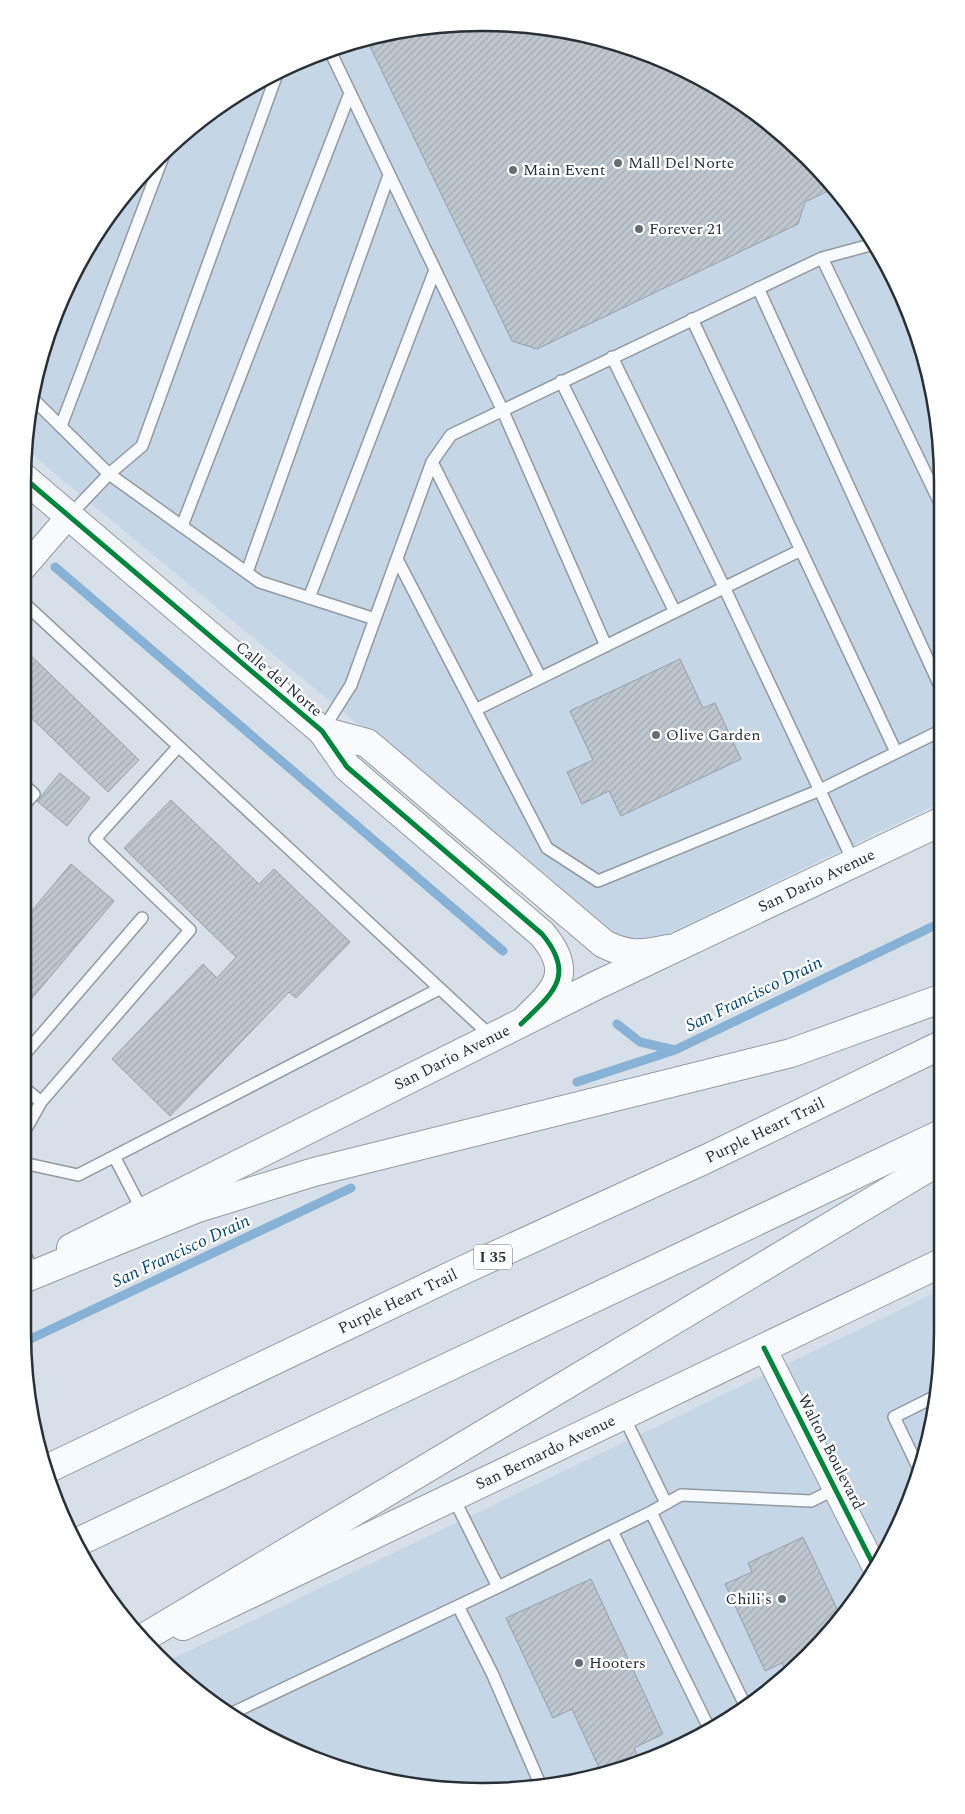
<svg xmlns="http://www.w3.org/2000/svg" width="965" height="1814" viewBox="0 0 965 1814" font-family="Spectral,serif">
<style>
.built{fill:#c5d6e6}
.lines{fill:none;stroke-linecap:round;stroke-linejoin:round}
.stream{stroke:#87b1d5;stroke-width:9}
.building{fill:url(#building-hatch);stroke:#989fa6}
.service-casing{stroke:#929aa0;stroke-width:14}
.minor-casing{stroke:#929aa0;stroke-width:26}
.tertiary-casing{stroke:#929aa0;stroke-width:30}
.secondary-casing{stroke:#929aa0;stroke-width:30}
.motorway-casing{stroke:#929aa0;stroke-width:30}
.service{stroke:#f9fafc;stroke-width:11}
.minor{stroke:#f9fafc;stroke-width:24}
.tertiary{stroke:#f9fafc;stroke-width:28}
.secondary{stroke:#f9fafc;stroke-width:28}
.motorway{stroke:#f9fafc;stroke-width:28}
.cycleway-casing{stroke:#fff;stroke-width:8}
.cycleway{stroke:#00873e;stroke-width:5}
.poi-dot{fill:#666e75;stroke:#fff;stroke-width:2}
.labels{text-anchor:middle;dominant-baseline:central;stroke-width:4.5;stroke-linejoin:round;paint-order:stroke}
.shield{fill:#fff;stroke:#696e72;stroke-width:1}
.shield-label{font-size:15px;font-weight:bold;fill:#293036}
.poi-label{font-size:16px;fill:#293036;stroke:#fff;text-anchor:start}
.street-label{font-size:16px;fill:#293036;stroke:#fff}
.water-label{font-size:18px;font-style:italic;fill:#004875;stroke:#fff}
.rim{fill:none;stroke:#293036;stroke-width:2.5}
</style>
<defs>
<pattern id="building-hatch" width="6" height="6" patternUnits="userSpaceOnUse" patternTransform="scale(1.25)"><rect width="6" height="6" fill="#bfc7ce"/><path d="M-1 1l2-2M0 6l6-6M5 7l2-2" fill="none" stroke="#a4abb2"/></pattern>
</defs>
<rect width="100%" height="100%" fill="#d7e0e9"/>
<path class="built" d="M452,24L542,26L630,47L712,84L786,137L865,227L908,307L939,423L940,803L642,946L611,934L24,448L38,363L84,253L136,179L202,118L279,70L363,38Z
M941,1290L942,1361L927,1451L881,1561L786,1677L659,1756L513,1790L364,1776L227,1714L170,1660Z"/>
<g class="lines">
<path class="stream" d="M55,567L503,951
M617,1024L640,1042L675,1050
M577,1082L675,1050L940,923
M24,1342L351,1188"/>
</g>
<path class="building" d="M452,24L542,26L630,47L712,84L786,137L832,189L805,202L798,224L537,349L512,341L366,38Z
M23,648L139,760L108,792L23,710Z
M680,659L703,708L715,703L741,759L621,816L609,791L582,804L567,772L593,760L570,711Z
M60,773L90,798L67,826L37,801Z
M171,800L259,884L274,869L350,942L296,998L289,992L170,1116L112,1059L203,964L217,978L236,957L124,848Z
M71,864L114,901L23,1009V921Z
M803,1537L839,1613L787,1675L782,1663L765,1671L725,1584L752,1572L748,1563Z
M591,1579L663,1734L634,1748L640,1761L600,1770L572,1709L553,1718L506,1618Z"/>
<g class="lines">
<g class="service-casing">
<path id="service" d="M330,51L502,409L606,646
M822,258L939,501
M758,288L939,684
M692,319L896,752
M612,357L724,587L854,863
M561,381L675,612
M32,398L109,474L142,446L278,71
M61,426L164,154
M432,462L540,677
M68,517L109,474L260,582L375,619
M182,526L350,93
M397,559L547,848L598,881L820,790L940,731
M247,572L389,175
M309,598L435,270
M23,602L492,1037
M475,710L801,550
M322,731L351,685L432,462L451,435L822,258L874,244
M23,806L34,794L23,784
M23,1056L142,918
M41,1102L190,930L95,839L178,747
M23,1134L41,1102L23,1087
M115,1158L143,1212
M23,1163L78,1175L439,989
M23,1251L31,1267
M623,1415L666,1503
M919,1469L894,1417L936,1396
M612,1531L708,1726
M498,1587L651,1512
M458,1606L492,1673L540,1784
M744,1703L651,1512L681,1495L811,1501L835,1489
M228,1715L498,1587L453,1497"/>
</g>
<g class="minor-casing">
<path id="minor" d="M23,569L68,517
M764,1348L875,1568"/>
</g>
<g class="tertiary-casing">
<path id="tertiary" d="M23,477L322,731L347,767L542,934C574,972 557,989 527,1018
M322,731L367,743L604,944C629,956 641,955 668,949"/>
</g>
<g class="secondary-casing">
<g id="secondary">
<path id="s1" d="M71,1248L597,985L940,822"/>
<path id="s2" d="M183,1626L941,1263"/>
</g>
</g>
<g class="motorway-casing">
<g id="motorway">
<path d="M23,1279L195,1209L314,1172L791,1053L940,999"/>
<path id="s3" d="M45,1470L459,1272L706,1159L941,1045"/>
<path d="M80,1541L941,1134"/>
<path d="M145,1637L941,1160"/>
</g>
</g>
<use href="#service" class="service"/>
<use href="#minor" class="minor"/>
<use href="#tertiary" class="tertiary"/>
<use href="#secondary" class="secondary"/>
<use href="#motorway" class="motorway"/>
<g class="cycleway-casing">
<path id="cycleway" d="M23,477L322,731L347,767L542,934C577,976 552,994 521,1024
M764,1348L875,1568"/>
</g>
<use href="#cycleway" class="cycleway"/>
</g>
<g class="poi-dot">
<circle cx="618" cy="163" r="5"/>
<circle cx="513" cy="170" r="5"/>
<circle cx="639" cy="229" r="5"/>
<circle cx="656" cy="735" r="5"/>
<circle cx="782" cy="1599" r="5"/>
<circle cx="579" cy="1663" r="5"/>
</g>
<g class="labels">
<rect class="shield" x="474" y="1244.5" width="38" height="25" rx="4"/>
<g class="shield-label">
<text x="493" y="1257">I 35</text>
</g>
<g class="poi-label">
<text x="628" y="163">Mall Del Norte</text>
<text x="523" y="170">Main Event</text>
<text x="649" y="229">Forever 21</text>
<text x="666" y="735">Olive Garden</text>
<text x="772" y="1599" text-anchor="end">Chili's</text>
<text x="589" y="1663">Hooters</text>
</g>
<g class="street-label">
<text transform="translate(279 679) rotate(40)">Calle del Norte</text>
<text stroke="none"><textPath href="#s1" startOffset="831">San Dario Avenue</textPath></text>
<text stroke="none"><textPath href="#s1" startOffset="426">San Dario Avenue</textPath></text>
<text stroke="none"><textPath href="#s3" startOffset="796">Purple Heart Trail</textPath></text>
<text stroke="none"><textPath href="#s3" startOffset="391">Purple Heart Trail</textPath></text>
<text stroke="none"><textPath href="#s2" startOffset="402">San Bernardo Avenue</textPath></text>
<text transform="translate(831 1452) rotate(63)">Walton Boulevard</text>
</g>
<g class="water-label">
<text transform="translate(754 994) rotate(-26)">San Francisco Drain</text>
<text transform="translate(181 1251) rotate(-25)">San Francisco Drain</text>
</g>
</g>
<path d="M0 0H965V1814H0ZM482 31H483A451 451 0 0 1 934 482V1332A451 451 0 0 1 483 1783H482A451 451 0 0 1 31 1332V482A451 451 0 0 1 482 31Z" fill="#fff" fill-rule="evenodd"/>
<path class="rim" d="M482 31H483A451 451 0 0 1 934 482V1332A451 451 0 0 1 483 1783H482A451 451 0 0 1 31 1332V482A451 451 0 0 1 482 31Z"/>
</svg>
